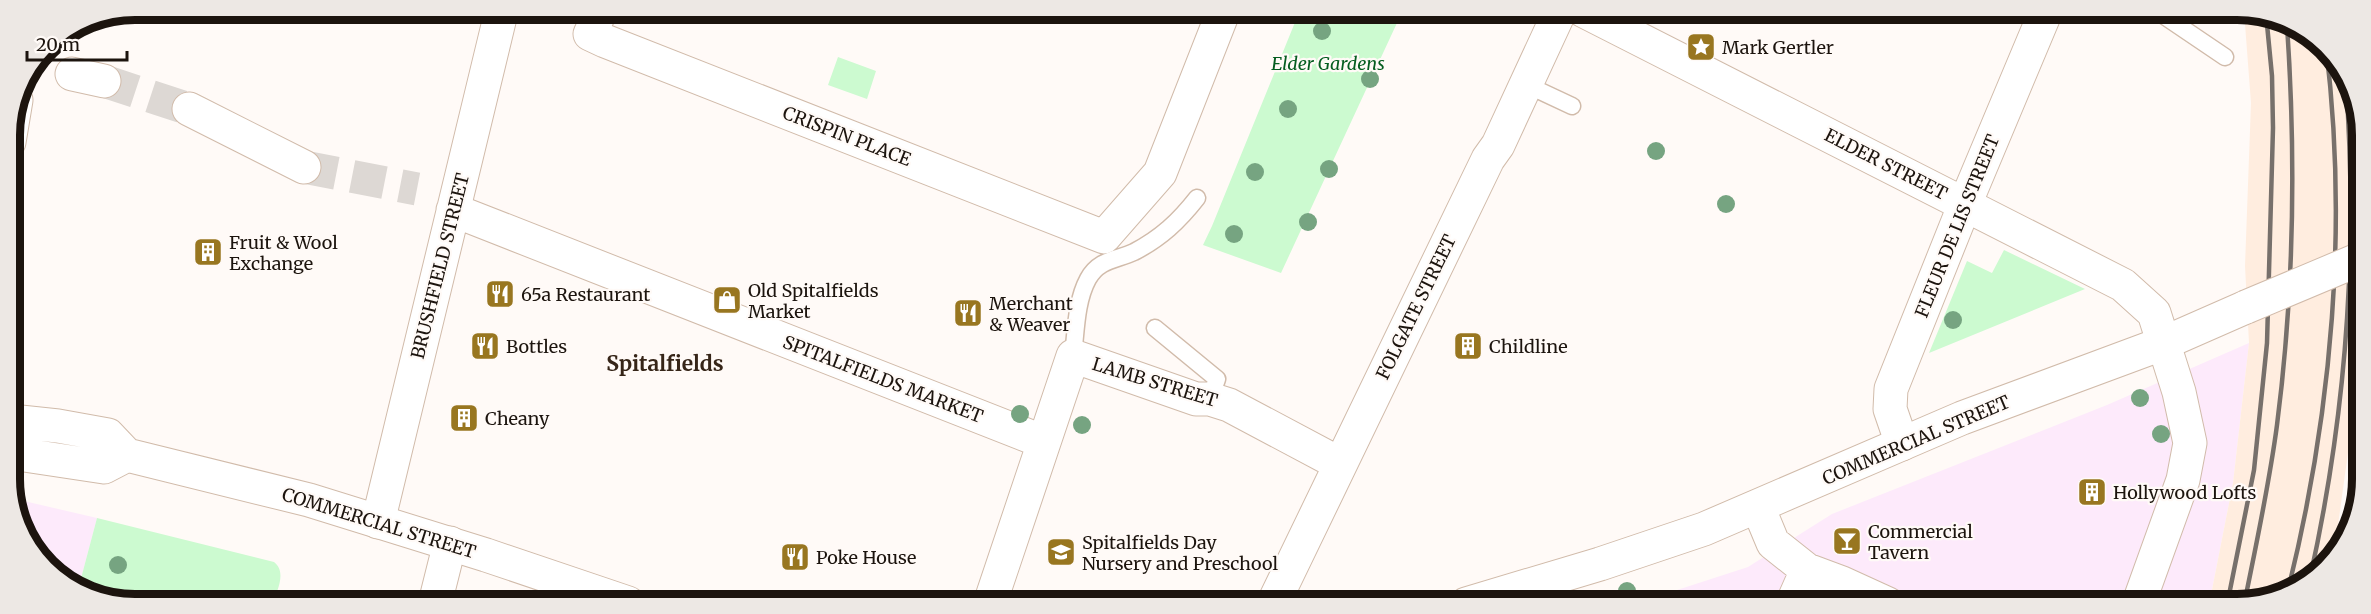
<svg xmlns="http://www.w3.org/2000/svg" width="2371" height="614" viewBox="0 0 2371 614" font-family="Merriweather,serif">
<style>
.commercial{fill:#fdeafb}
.built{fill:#ffeddf}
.green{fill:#ccfad0}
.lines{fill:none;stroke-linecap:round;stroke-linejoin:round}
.street-tunnel{stroke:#ddd8d4;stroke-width:33;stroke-dasharray:33 16;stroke-linecap:butt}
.lane-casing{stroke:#d1bbaa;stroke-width:19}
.street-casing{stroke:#d1bbaa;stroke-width:35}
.highway-casing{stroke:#d1bbaa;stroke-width:35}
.lane{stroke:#fff;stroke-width:16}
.street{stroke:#fff;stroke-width:33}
.highway{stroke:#fff;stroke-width:33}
.rail{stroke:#77706b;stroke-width:4.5}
.highway-bridge-casing{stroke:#d1bbaa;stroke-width:35;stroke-linecap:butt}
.highway-bridge{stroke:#fff;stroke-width:33}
.tree{fill:#76a481}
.labels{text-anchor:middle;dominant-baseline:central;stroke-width:4.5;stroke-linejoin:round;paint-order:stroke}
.poi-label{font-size:18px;fill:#1c140e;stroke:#fffaf7;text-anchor:start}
.park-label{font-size:18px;font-style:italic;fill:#055d20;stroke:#fffaf7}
.street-label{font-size:18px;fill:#1c140e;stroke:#fffaf7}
.quarter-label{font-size:21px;font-weight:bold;fill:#362518;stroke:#fffaf7}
.rim{fill:none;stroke:#1c140e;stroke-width:8}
</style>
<rect width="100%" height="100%" fill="#fffaf7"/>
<path class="commercial" d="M2249,343L2233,483L2209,605L1634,604L1748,567L1832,514L2107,405Z
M11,498L97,518L79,586L46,568L11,504Z"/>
<path class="built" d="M2244,11H2261L2325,46L2357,104L2360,153V345L2354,409L2335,547L2319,574L2244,605H2209L2233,483L2249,343L2245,266L2251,103Z"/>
<path class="green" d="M1300,10H1403L1281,273L1203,245L1212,226Z
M838,57L876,71L867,99L828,85Z
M2004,250L2085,289L1929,353L1967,261L1992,273Z
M97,518L274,562C287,572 277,590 273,603H110L79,586Z"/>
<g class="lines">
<path class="street-tunnel" d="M104,81L189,109
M304,167L417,189"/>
<g class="lane-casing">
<path id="lane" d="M2157,11L2225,57
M1525,84L1572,106
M1155,328L1217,379L1210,399
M1073,356C1076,331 1076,301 1088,279C1099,259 1117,260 1134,252C1161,238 1179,221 1197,198"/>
</g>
<g class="street-casing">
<path id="street" d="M601,10L590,34L605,41L1104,237L1160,173L1224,10
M1584,11L2123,285L2154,313L2179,392L2190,443L2183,480L2138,605
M72,74L104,81
M189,109L304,167
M9,142L16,100
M453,210L1044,442
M1902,444L1890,409L1891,389L1965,204L2046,11
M1758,507L1773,543L1807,570L1842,583L1888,604
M378,522L502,9
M435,603L450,543
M990,603L1073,356L1196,399H1210L1229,405L1340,464
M1273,604L1488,159L1498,145L1560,11
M1792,604L1807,570"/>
</g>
<g class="highway-casing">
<path id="highway" d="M11,421L58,426L108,435L127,455L309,500L486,555L628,603
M11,453L104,467L127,455
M1466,604L1600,564L1704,529L1962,418L2164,343L2246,307"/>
</g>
<use href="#lane" class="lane"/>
<use href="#street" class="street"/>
<use href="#highway" class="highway"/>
<path class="rail" d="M2310,578C2346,416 2358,249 2346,84
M2289,586C2332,411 2348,226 2326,47
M2227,605L2254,470L2267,343L2273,128L2272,76L2266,14
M2244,605C2256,545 2269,486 2277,425C2294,293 2296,158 2287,25"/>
<g class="highway-bridge-casing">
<path id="highway-bridge" d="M2246,307L2360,259"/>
</g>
<use href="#highway-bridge" class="highway-bridge"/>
</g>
<g class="tree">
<circle cx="1322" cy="31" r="9"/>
<circle cx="1370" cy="79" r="9"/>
<circle cx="1288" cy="109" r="9"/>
<circle cx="1656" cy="151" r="9"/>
<circle cx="1329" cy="169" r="9"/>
<circle cx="1255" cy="172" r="9"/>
<circle cx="1726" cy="204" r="9"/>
<circle cx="1308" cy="222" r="9"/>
<circle cx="1234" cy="234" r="9"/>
<circle cx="1953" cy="320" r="9"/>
<circle cx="2140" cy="398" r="9"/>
<circle cx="1020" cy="414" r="9"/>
<circle cx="1082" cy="425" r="9"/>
<circle cx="2161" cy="434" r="9"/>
<circle cx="118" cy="565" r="9"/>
<circle cx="1627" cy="591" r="9"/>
</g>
<defs>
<g id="sight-square" transform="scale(1.5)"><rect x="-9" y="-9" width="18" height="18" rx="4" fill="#987620" stroke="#fffaf7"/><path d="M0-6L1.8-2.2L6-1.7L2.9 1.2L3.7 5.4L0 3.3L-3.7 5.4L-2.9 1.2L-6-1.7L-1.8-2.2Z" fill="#fff"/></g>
<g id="building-square" transform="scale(1.5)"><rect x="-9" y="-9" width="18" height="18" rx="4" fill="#987620" stroke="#fffaf7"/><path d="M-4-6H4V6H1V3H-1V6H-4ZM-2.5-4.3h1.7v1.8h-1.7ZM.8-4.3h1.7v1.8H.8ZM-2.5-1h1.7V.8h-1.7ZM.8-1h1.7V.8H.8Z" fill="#fff"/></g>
<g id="restaurant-square" transform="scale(1.5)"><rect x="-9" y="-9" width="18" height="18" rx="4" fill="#987620" stroke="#fffaf7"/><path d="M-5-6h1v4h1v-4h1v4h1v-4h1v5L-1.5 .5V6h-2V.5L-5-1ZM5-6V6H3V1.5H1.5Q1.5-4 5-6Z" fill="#fff"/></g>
<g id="shop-square" transform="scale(1.5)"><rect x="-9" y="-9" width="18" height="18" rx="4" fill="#987620" stroke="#fffaf7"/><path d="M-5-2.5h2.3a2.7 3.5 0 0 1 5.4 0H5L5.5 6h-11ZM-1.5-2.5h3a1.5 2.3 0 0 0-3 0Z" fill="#fff"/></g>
<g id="bar-square" transform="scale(1.5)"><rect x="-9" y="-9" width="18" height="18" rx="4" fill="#987620" stroke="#fffaf7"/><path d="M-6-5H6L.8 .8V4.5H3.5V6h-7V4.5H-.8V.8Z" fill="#fff"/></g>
<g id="school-square" transform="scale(1.5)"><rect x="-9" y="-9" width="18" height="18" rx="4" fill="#987620" stroke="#fffaf7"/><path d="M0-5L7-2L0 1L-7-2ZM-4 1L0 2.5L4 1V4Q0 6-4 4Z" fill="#fff"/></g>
</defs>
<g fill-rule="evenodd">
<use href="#sight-square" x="1701" y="47"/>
<use href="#building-square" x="208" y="252"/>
<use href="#restaurant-square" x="500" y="294"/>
<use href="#shop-square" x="727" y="300"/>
<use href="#restaurant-square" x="968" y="313"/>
<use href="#restaurant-square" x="485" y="346"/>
<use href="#building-square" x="1468" y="346"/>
<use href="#building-square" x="464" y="418"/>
<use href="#building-square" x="2092" y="492"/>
<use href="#bar-square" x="1847" y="541"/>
<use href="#school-square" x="1061" y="552"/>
<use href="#restaurant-square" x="795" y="557"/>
</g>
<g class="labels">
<g class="poi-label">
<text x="1722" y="47">Mark Gertler</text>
<text x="229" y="242">Fruit &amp; Wool<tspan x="229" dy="21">Exchange</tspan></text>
<text x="748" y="290">Old Spitalfields<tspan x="748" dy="21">Market</tspan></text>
<text x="521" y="294">65a Restaurant</text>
<text x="989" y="303">Merchant<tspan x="989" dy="21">&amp; Weaver</tspan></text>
<text x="506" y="346">Bottles</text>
<text x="1489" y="346">Childline</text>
<text x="485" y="418">Cheany</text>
<text x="2113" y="492">Hollywood Lofts</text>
<text x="1868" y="531">Commercial<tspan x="1868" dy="21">Tavern</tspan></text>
<text x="1082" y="542">Spitalfields Day<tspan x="1082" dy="21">Nursery and Preschool</tspan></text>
<text x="816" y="557">Poke House</text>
</g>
<g class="park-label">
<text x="1328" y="63">Elder Gardens</text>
</g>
<g class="street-label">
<text transform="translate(847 136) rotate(21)">CRISPIN PLACE</text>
<text transform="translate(1886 164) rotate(27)">ELDER STREET</text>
<text transform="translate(1957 226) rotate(-68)">FLEUR DE LIS STREET</text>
<text transform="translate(440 266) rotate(-76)">BRUSHFIELD STREET</text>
<text transform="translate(1416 307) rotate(-64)">FOLGATE STREET</text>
<text transform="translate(883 379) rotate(21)">SPITALFIELDS MARKET</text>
<text transform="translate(1155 382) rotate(17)">LAMB STREET</text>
<text transform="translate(1916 440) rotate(-23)">COMMERCIAL STREET</text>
<text transform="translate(379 523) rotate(17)">COMMERCIAL STREET</text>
</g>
<g class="quarter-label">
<text x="665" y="363">Spitalfields</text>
</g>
</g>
<path d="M0 0H2371V614H0ZM135 20H2237A115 115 0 0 1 2352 135V479A115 115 0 0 1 2237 594H135A115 115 0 0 1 20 479V135A115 115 0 0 1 135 20Z" fill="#ede8e4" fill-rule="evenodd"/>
<path class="rim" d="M135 20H2237A115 115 0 0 1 2352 135V479A115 115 0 0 1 2237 594H135A115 115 0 0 1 20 479V135A115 115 0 0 1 135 20Z"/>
<path d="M27 51v9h100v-9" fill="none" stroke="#1c140e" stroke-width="3"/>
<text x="36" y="51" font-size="18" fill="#1c140e" stroke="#fffaf7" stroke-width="4.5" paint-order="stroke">20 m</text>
</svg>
